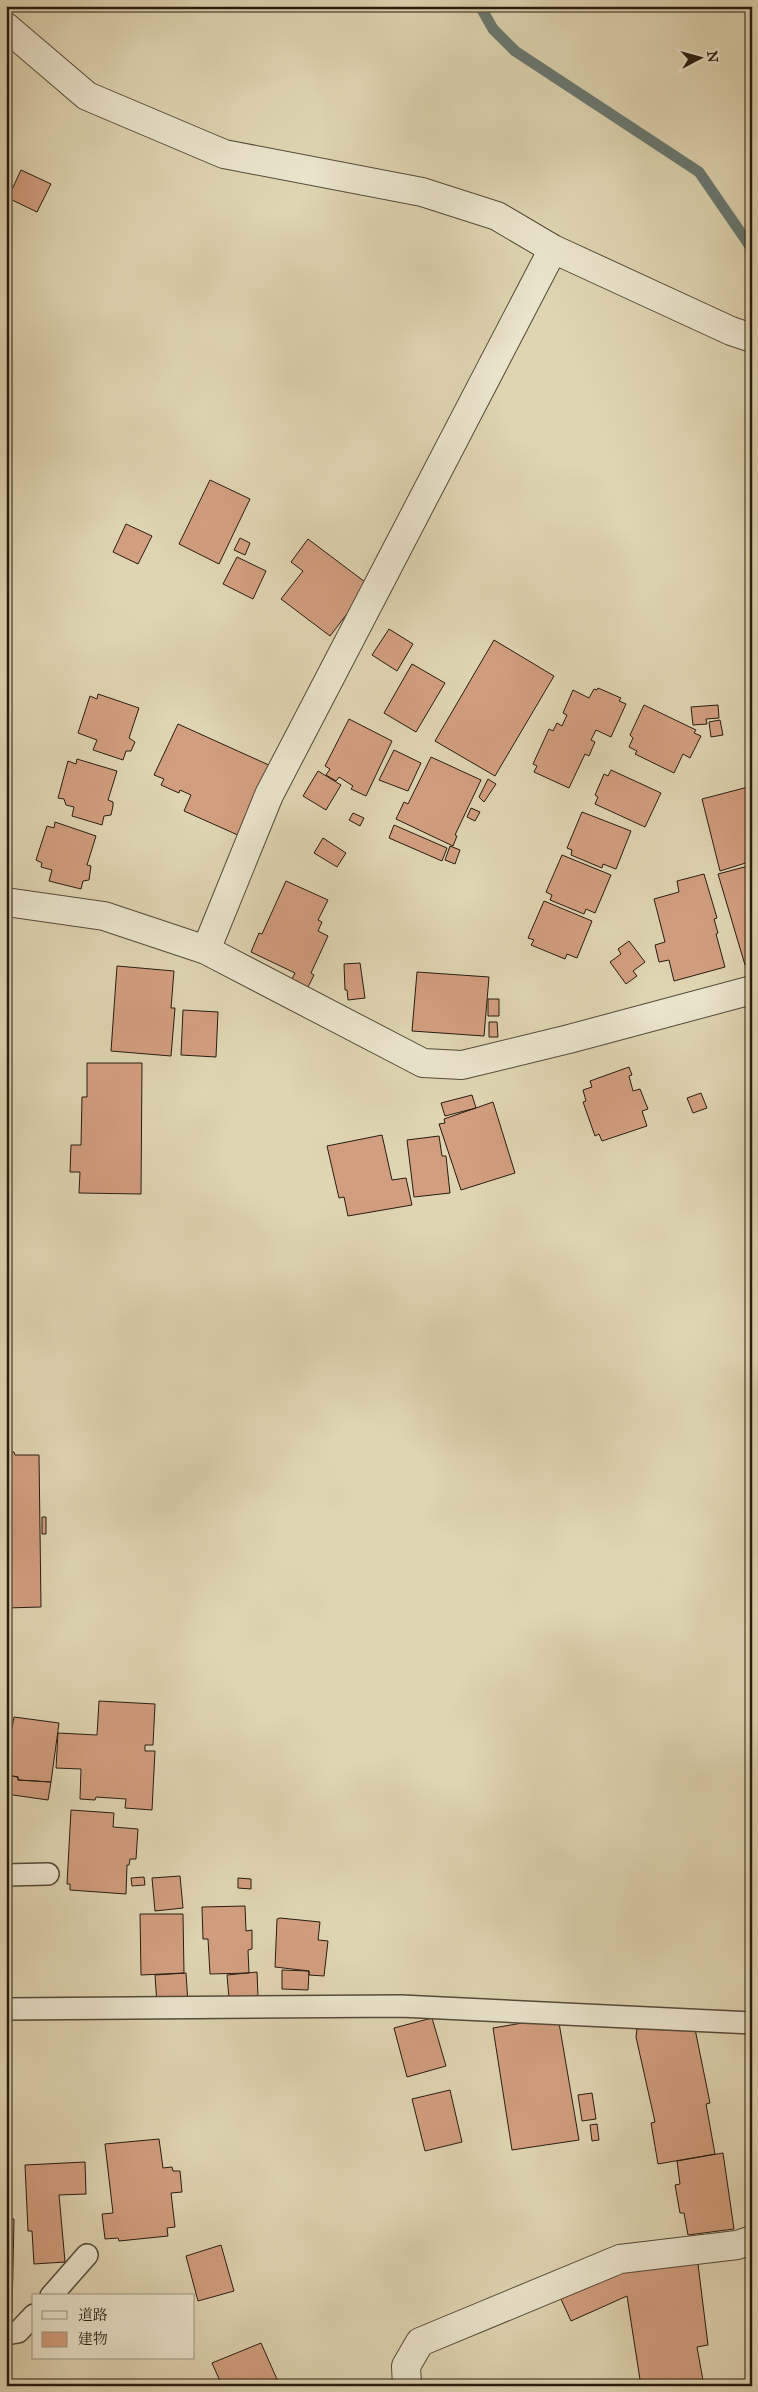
<svg xmlns="http://www.w3.org/2000/svg" width="758" height="2392" viewBox="0 0 758 2392" font-family="'IM FELL Great Primer','Noto Serif JP',serif">
<style>
.lines{fill:none;stroke-linecap:round;stroke-linejoin:round}
.stream{stroke:#697973;stroke-width:11}
.building{fill:#d39e7f;stroke:#271c11}
.lane-casing{stroke:#554a39;stroke-width:24}
.street-casing{stroke:#554a39;stroke-width:30}
.lane{stroke:#eae4cd;stroke-width:21}
.street{stroke:#eae4cd;stroke-width:28}
</style>
<rect width="100%" height="100%" fill="#dfd5b2"/>
<filter id="stains"><feTurbulence type="fractalNoise" baseFrequency=".004" numOctaves="4"/><feColorMatrix values="0 0 0 0 .2 0 0 0 0 .09 0 0 0 0 .02 0 0 0 .5 -.17"/></filter>
<radialGradient id="worn" r=".72"><stop offset=".6" stop-color="#630" stop-opacity="0"/><stop offset="1" stop-color="#630" stop-opacity=".3"/></radialGradient>
<g class="lines">
<path class="stream" d="M480,6L493,29L515,51L699,172L752,249"/>
</g>
<path class="building" d="M21,170L51,184L37,212L8,198Z
M210,480L250,499L219,564L179,544Z
M126,524L152,536L138,564L113,552Z
M240,538L250,543L245,555L234,550Z
M308,539L369,585L330,636L281,599L303,571L291,562Z
M237,557L266,571L253,599L223,584Z
M389,629L413,644L397,671L372,655Z
M494,640L554,676L495,776L435,741Z
M412,664L445,683L416,732L384,713Z
M598,688L621,698L619,701L626,704L611,737L596,730L591,740L595,742L589,756L585,754L569,788L534,772L537,766L533,764L549,729L553,731L557,723L562,726L567,715L563,713L573,690L589,698L594,689L597,690Z
M98,694L139,708L129,738L135,742L131,751H126L123,760L93,750L97,740L78,733L90,696L97,699Z
M644,705L696,730L694,733L701,736L690,758L683,754L674,773L635,754L637,751L629,747L633,738L630,735Z
M718,705L719,718L706,719L707,724L693,725L691,707Z
M349,719L392,741L366,796L351,789L353,786L339,777L336,781L326,775L330,769L325,766Z
M720,720L723,735L711,737L709,722Z
M178,724L271,766L240,836L184,811L191,795L180,790L179,793L161,785L164,779L154,775Z
M394,750L421,763L408,791L379,780Z
M431,757L481,780L455,835L457,836L453,846L396,819L404,802L408,804Z
M77,759L117,771L108,800L113,802V806L111,815L104,816L102,825L72,816L74,807L66,805L64,799L58,798L68,761L76,764Z
M611,770L661,793L645,827L595,804L598,797L595,795L604,774L608,776Z
M318,771L341,785L326,810L303,796Z
M488,779L496,784L484,802L479,797Z
M752,786V861L720,871L702,799Z
M471,808L480,812L475,821L467,817Z
M582,812L631,831L616,869L603,864L602,868L571,855L572,850L567,848Z
M353,813L364,818L360,826L349,820Z
M55,822L96,836L87,865L91,866L89,880L83,881L81,889L49,881L52,870L41,867L42,863L36,860L47,826L54,828Z
M394,825L447,848L442,861L389,838Z
M323,838L346,853L337,867L314,853Z
M450,846L460,850L455,864L445,860Z
M562,855L611,875L595,913L586,909L584,914L550,900L552,895L546,892Z
M752,865V963L745,965L718,874Z
M704,874L717,918L714,919L718,933L716,934L725,967L674,981L669,960L659,962L655,945L665,942L654,899L679,892L677,881Z
M286,881L328,900L318,920L322,922L318,931L328,936L311,973L314,975L308,987L292,979L295,973L251,952L259,933L262,934Z
M544,901L592,921L577,958L567,954L565,959L531,945L534,940L528,938Z
M629,941L645,962L633,971L637,976L626,984L610,962L621,954L618,949Z
M360,963L365,998L348,1000L347,990H345L344,964Z
M117,966L174,971L171,1008H175L171,1056L111,1051Z
M417,972L489,977L484,1036L412,1031Z
M488,999H499V1016H488Z
M183,1010L218,1012L216,1057L181,1055Z
M489,1022H497L498,1037H489Z
M87,1063H142L141,1194L79,1193L80,1172H70L71,1145H81L82,1097H87Z
M629,1067L632,1075L629,1076L633,1091L640,1089L648,1109L642,1111L647,1126L602,1141L599,1134L595,1136L583,1102L586,1101L583,1090L592,1087L590,1081Z
M701,1093L707,1108L693,1113L687,1098Z
M472,1095L476,1108L445,1116L441,1103Z
M493,1102L515,1173L461,1190L439,1124L445,1123L444,1119Z
M382,1135L392,1180L406,1178L412,1205L348,1216L344,1197L339,1198L327,1146Z
M439,1136L442,1156H446L450,1193L414,1197L407,1140Z
M6,1452H14L15,1455H39L41,1607L6,1608Z
M42,1517H46V1534H42Z
M99,1701L155,1704L153,1745H145V1751H155L152,1810L125,1808L126,1799L96,1797L95,1800L80,1799L81,1769L56,1768L58,1733L97,1735Z
M14,1717L59,1723L51,1782L18,1780V1777L7,1775L6,1738L8,1727L12,1728Z
M7,1775L18,1777V1780L51,1782L48,1800L6,1794Z
M71,1810L114,1813L113,1827L138,1829L136,1859H130L129,1865H127L126,1894L70,1890V1884H67Z
M180,1876L183,1908L155,1911L152,1878Z
M144,1877L145,1885L132,1886L131,1878Z
M238,1878L251,1879V1889L238,1888Z
M245,1906L246,1931L252,1930V1949L248,1950L249,1973L210,1974L208,1939H203L202,1907Z
M140,1914H183L184,1973L141,1975Z
M280,1918L320,1922L318,1940L328,1941L324,1976L309,1975V1971L275,1967L277,1919Z
M282,1970L309,1971L308,1990L282,1989Z
M257,1972L258,1996L229,1998L227,1975Z
M186,1973L188,2003L157,2005L155,1975Z
M558,2017L579,2140L512,2150L493,2028Z
M432,2018L446,2066L407,2077L394,2028Z
M694,2024L710,2103L706,2104L715,2154L658,2164L651,2123L655,2122L636,2037L637,2029L661,2025L662,2030Z
M450,2090L462,2142L425,2151L412,2099Z
M592,2093L596,2119L582,2121L578,2095Z
M597,2124L599,2140L592,2141L590,2125Z
M159,2139L163,2168L172,2167L173,2171H180L182,2192L171,2193L175,2227L167,2228L168,2236L119,2241L118,2238L105,2239L102,2214L113,2213L105,2144Z
M723,2153L734,2229L688,2235L684,2213H680L675,2185L680,2184L677,2161Z
M85,2162L86,2194L59,2195L65,2262L34,2264L32,2231H28L25,2165Z
M6,2219H14L12,2313H6Z
M221,2245L234,2291L198,2301L186,2256Z
M697,2256L708,2345L697,2347L704,2386H641L627,2296L571,2321L555,2286Z
M261,2343L280,2386H215L214,2384L220,2381L212,2363Z
M392,2381L393,2386H369Z"/>
<g class="lines">
<g class="lane-casing">
<path id="lane" d="M6,1875L48,1874
M6,2009L401,2006L752,2023
M51,2296L87,2255
M6,2334L18,2332L34,2315"/>
</g>
<g class="street-casing">
<path id="street" d="M6,27L87,96L224,154L422,192L497,216L553,249L731,331L752,338
M6,902L104,916L206,950L423,1063L462,1065L569,1039L752,990
M206,950L269,795L553,249
M407,2386L406,2366L420,2342L620,2259L737,2245L752,2240"/>
</g>
<use href="#lane" class="lane"/>
<use href="#street" class="street"/>
</g>
<rect width="758" height="2392" fill="none" stroke="#dfd5b2" stroke-width="25"/>
<rect x="8" y="8" width="743" height="2377" fill="none" stroke="#271c11" stroke-width="2.5"/>
<rect x="12" y="12" width="733" height="2367" fill="none" stroke="#271c11"/>
<rect x="32" y="2294" width="162" height="65" fill="#eae4cd" stroke="#9c9482"/>
<rect x="42" y="2311" width="25" height="8" fill="#eae4cd" stroke="#9c9482"/>
<text x="78" y="2320" font-size="15" fill="#271c11">道路</text>
<rect x="42" y="2332" width="25" height="15" fill="#d39e7f" stroke="#9c9482"/>
<text x="78" y="2344" font-size="15" fill="#271c11">建物</text>
<g transform="translate(700 58) rotate(84)" stroke="#eae4cd" stroke-width="4" paint-order="stroke">
<path d="M0-4L9 19L0 12L-9 19Z" fill="#271c11"/>
<text y="-8" font-size="14" font-weight="bold" text-anchor="middle" fill="#271c11">N</text>
</g>
<rect width="100%" height="100%" filter="url(#stains)"/>
<rect width="100%" height="100%" fill="url(#worn)"/>
</svg>
